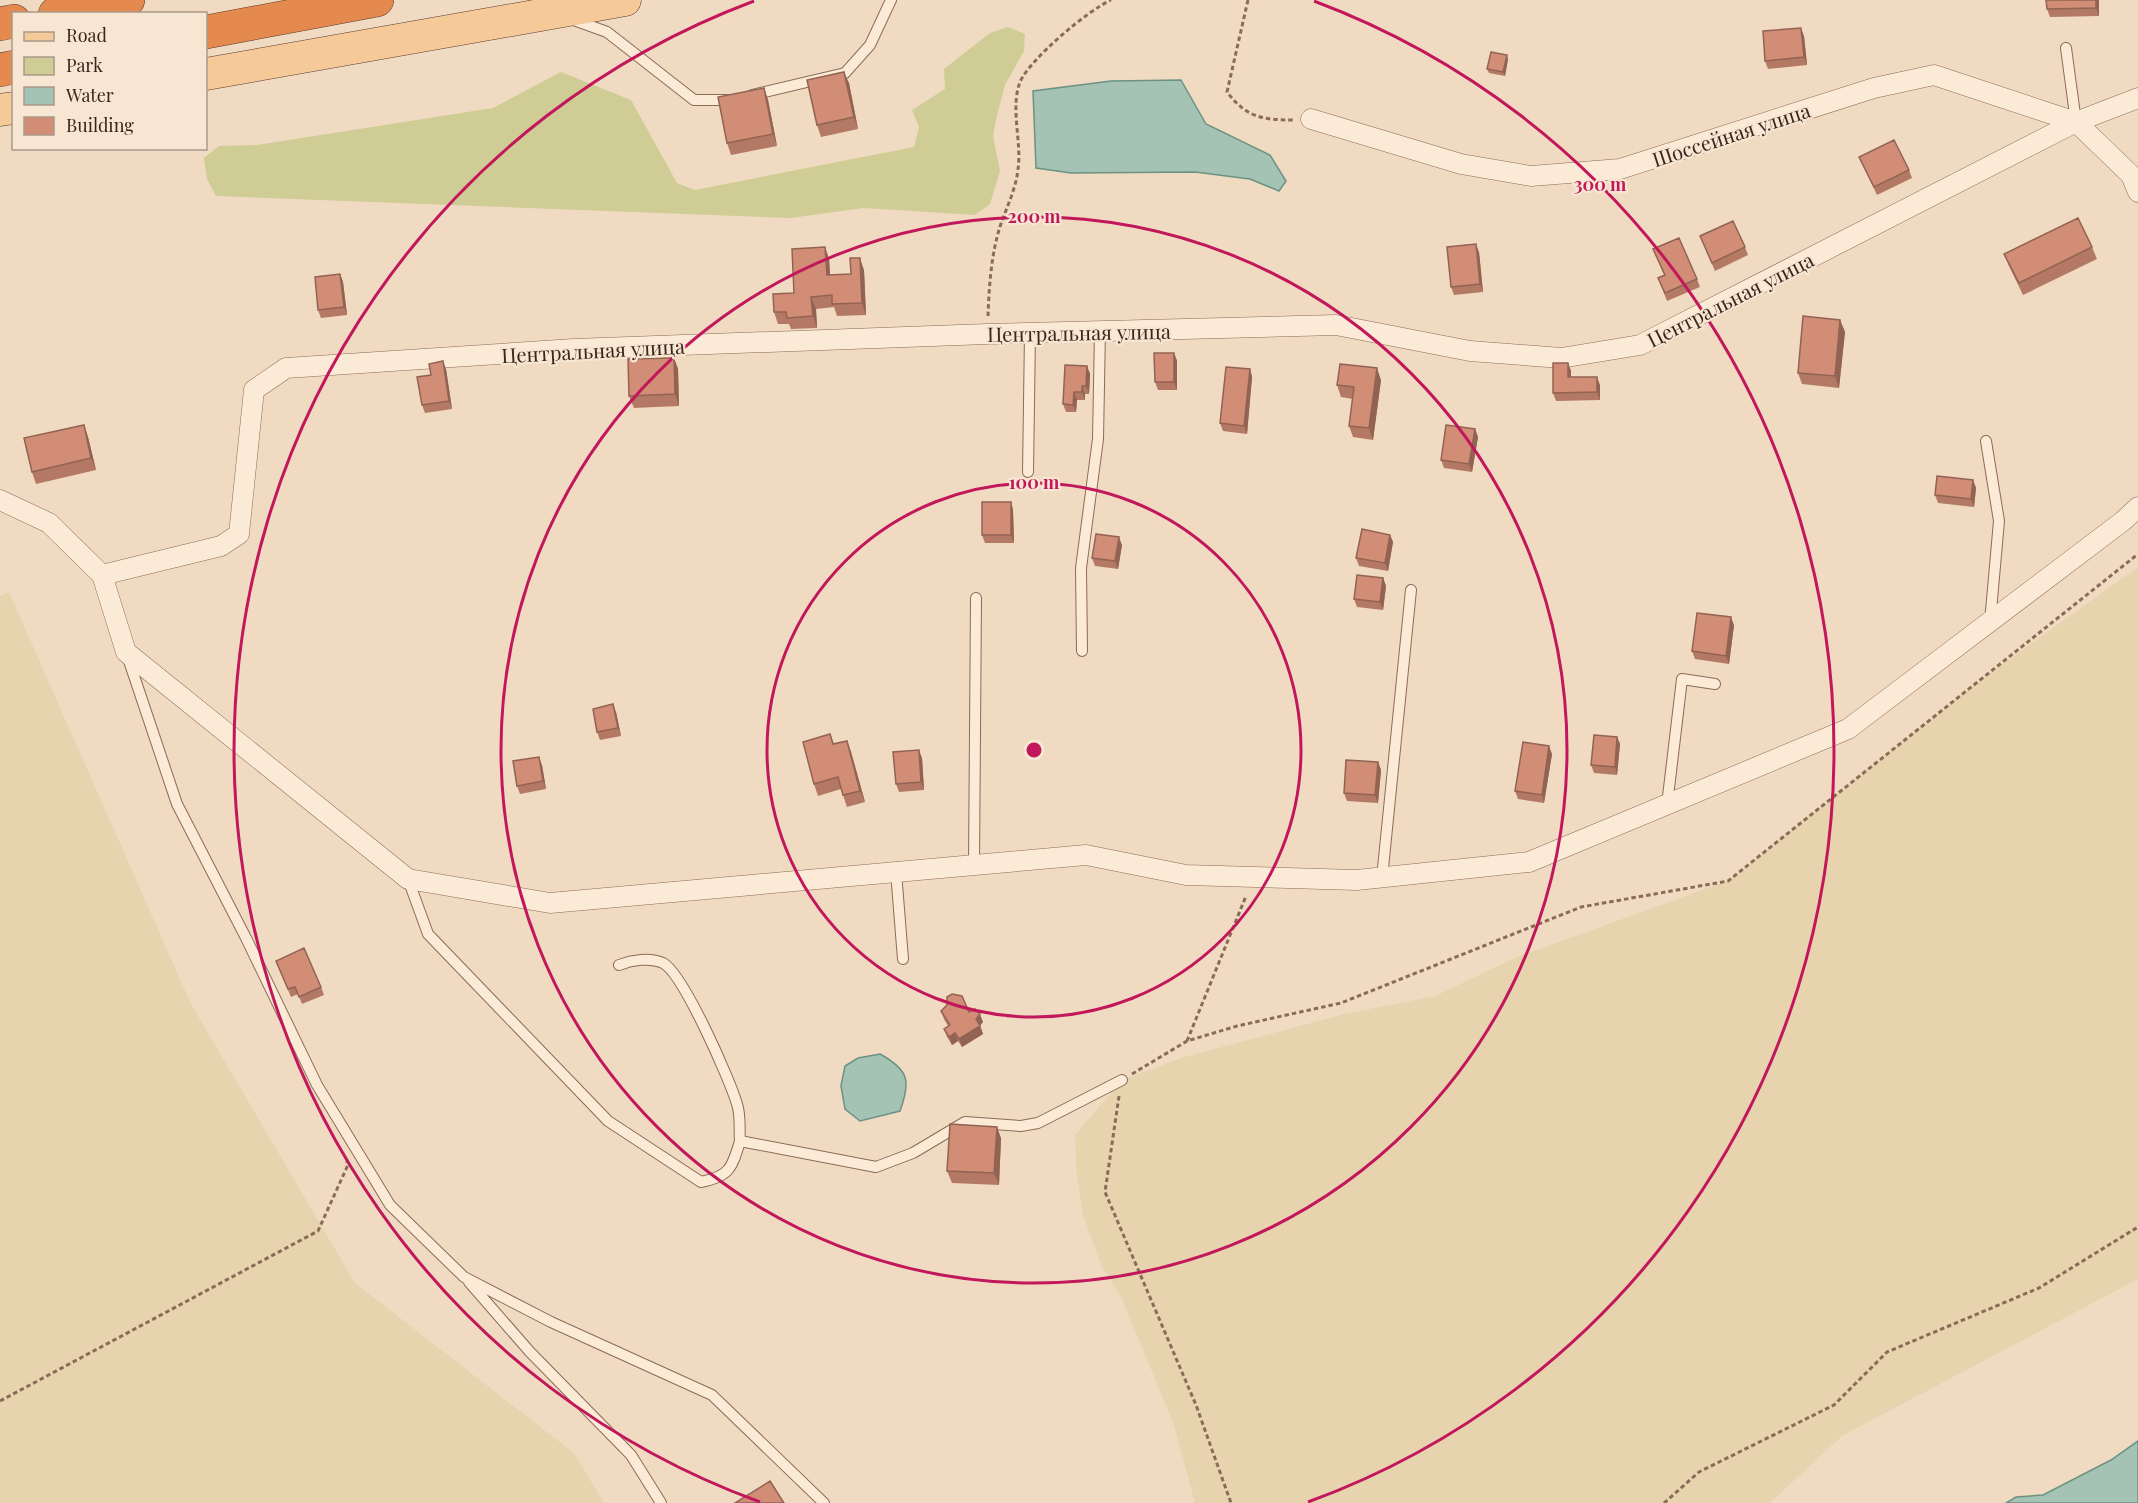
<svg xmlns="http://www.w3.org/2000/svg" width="2138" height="1503" viewBox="0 0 2138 1503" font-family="'Playfair Display',serif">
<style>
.farmland{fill:#e7d4af}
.green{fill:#cfcc95}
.water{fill:#a5c3b5;stroke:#6b9282;stroke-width:1.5}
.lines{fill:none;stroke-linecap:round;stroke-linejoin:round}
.lane-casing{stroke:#8b6b58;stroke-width:12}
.street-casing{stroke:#8b6b58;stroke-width:21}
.primary-casing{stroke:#593a2d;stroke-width:33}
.highway-casing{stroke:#593a2d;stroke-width:34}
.path{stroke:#8b6b58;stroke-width:3;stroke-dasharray:4.5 3;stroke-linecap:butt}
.lane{stroke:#fbead6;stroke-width:10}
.street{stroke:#fbead6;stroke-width:20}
.primary{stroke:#f6c998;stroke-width:32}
.highway{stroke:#e48a4e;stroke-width:33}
.wall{fill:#b47965}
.shaded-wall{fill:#926353}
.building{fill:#d18d76;stroke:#926353;stroke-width:1.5}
.ring{fill:none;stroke:#c2185b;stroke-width:3}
.labels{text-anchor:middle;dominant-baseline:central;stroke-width:4.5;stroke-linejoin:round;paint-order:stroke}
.street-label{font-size:20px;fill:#3a261d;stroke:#f7e6d2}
.centre{fill:#c2185b;stroke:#f7e6d2;stroke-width:3}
.ring-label{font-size:18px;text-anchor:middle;font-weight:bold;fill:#c2185b;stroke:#f7e6d2;stroke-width:4.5;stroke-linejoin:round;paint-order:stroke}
</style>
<rect width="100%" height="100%" fill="#f0dbc2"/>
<path class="farmland" d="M2138,567V1279L1842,1436L1770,1503H1195L1174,1425L1122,1299L1101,1265L1083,1215L1076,1168L1075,1135L1122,1080L1181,1058L1344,1014L1435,996L1517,957L1727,881L1972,686Z
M9,592L191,1004L355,1283L574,1453L604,1503H0V596Z"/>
<path class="green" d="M1008,27L1025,34L1024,51L1005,85L996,119L993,136L1000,171L990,204L975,215L864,208L790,218L216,196L207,179L204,158L219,146L257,145L493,108L561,72L631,100L677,183L695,190L914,147L919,127L912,110L945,89L944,69L990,33Z"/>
<path class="water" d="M1181,80L1206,124L1270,155L1286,181L1279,191L1250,179L1195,172L1071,173L1036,168L1033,91L1111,81Z
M880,1054C909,1070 911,1081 900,1111L860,1121L845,1109L841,1086L845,1066L858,1058Z
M2138,1441V1503H2006L2016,1497L2043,1495L2111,1460Z"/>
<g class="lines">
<g class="lane-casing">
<path id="lane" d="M571,19L607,32L694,100H731
M2066,48L2076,122
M752,95L845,73L870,45L891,0
M1986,441L1999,521L1990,622
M1028,472L1030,333
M1082,651L1081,568L1098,439L1100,331
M127,655L177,804L246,938L317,1085L390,1205L464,1277L551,1322L712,1395L824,1503
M1667,805L1682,679L1715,684
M974,865L976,598
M896,872L903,959
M1382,878L1411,590
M408,879L428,934L608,1121L701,1182C730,1176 732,1168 740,1141L876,1167L913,1153L965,1122L1021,1126L1038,1123L1122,1080
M619,965C632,960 650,957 663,963C683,973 730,1080 737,1104C741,1116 739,1129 740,1141
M469,1282L530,1352L631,1455L661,1503"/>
</g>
<g class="street-casing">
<path id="street" d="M1311,119L1461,164L1531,176L1620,169L1874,88L1934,75L2076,122L2131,175L2138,192
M0,500L49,523L102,575L126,652L408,879L550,903L1086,855L1186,875L1357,880L1529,862L1848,729L2123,521L2138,507
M102,575L221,546L239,534L254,390L286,368L574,349L987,334L1336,325L1470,351L1561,358L1640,345L2076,122L2138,98"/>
</g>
<g class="primary-casing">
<path id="primary" d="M206,74L625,0
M0,110L14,108"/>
</g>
<g class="highway-casing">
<path id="highway" d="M55,14L128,0
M0,24L14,21
M206,32L377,0
M0,70L14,67"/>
</g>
<path class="path" d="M1248,0L1227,92C1247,118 1263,120 1295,120
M988,316C989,288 991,257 999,230C1005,210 1016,190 1018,169C1022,142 1010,108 1020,82C1030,59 1087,11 1111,0
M1187,1041L1246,896
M1132,1074L1187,1041L1237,1026L1341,1003L1581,907L1728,881L2138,554
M1119,1096L1105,1192L1196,1405L1231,1503
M0,1401L318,1231L347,1167V1161
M1664,1503L1699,1472L1834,1405L1887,1352L2039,1288L2138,1227"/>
<use href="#lane" class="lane"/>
<use href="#street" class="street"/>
<use href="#primary" class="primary"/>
<use href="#highway" class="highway"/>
</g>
<path class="wall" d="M2046,0H2099V16L2050,17L2047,9Z
M1804,36L1807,65L1768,69L1765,61Z
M1508,59L1505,76L1489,73L1487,69Z
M849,83L858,129L821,137L817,125Z
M764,88L768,100L777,146L731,155L727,143Z
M1859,157L1909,170L1912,178L1877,195Z
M1700,236L1745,247L1748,255L1715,271Z
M825,247L829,259L830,275L851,274L864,270L866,315L837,316L834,307L816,309L817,328L791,329L789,324H778L774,312L794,293Z
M2092,247L2097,259L2023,295L2009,266L2004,254Z
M1653,249L1697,279L1700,287L1667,301L1658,278L1664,275Z
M1479,252L1483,292L1454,295L1451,287Z
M340,274L343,282L347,315L321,318L318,310Z
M1840,320L1845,332L1839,388L1802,384L1798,373Z
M1174,353L1177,361V390H1158L1155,382Z
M674,358L678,369L679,406L634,408L629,396Z
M1568,363L1571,371V377L1600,385V400L1556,401L1553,393Z
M1087,366L1090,374L1089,394H1085V400H1077L1076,412H1066L1063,404Z
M446,369L452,409L425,413L422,405L431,375Z
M1250,369L1252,377L1247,434L1223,431L1220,423Z
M1381,380L1373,440L1353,437L1349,426L1353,399L1341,397L1337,385Z
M84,425L88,437L96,470L36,484L32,472Z
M1475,429L1478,437L1472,472L1444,468L1441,460Z
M1973,480L1976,488L1974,507L1938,503L1935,495Z
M1011,502L1013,510L1014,543H985L982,535Z
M1390,535L1393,542L1388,571L1359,566L1356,558Z
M1122,545L1118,569L1095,566L1092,558Z
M1383,578L1386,586L1383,610L1357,607L1354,599Z
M1734,625L1729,664L1695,659L1692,651Z
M616,712L621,736L600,740L597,732Z
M830,734L834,744L847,741L851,752L865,802L847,807L841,789L818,796L814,784Z
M1617,737L1620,744L1617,775L1594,773L1591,765Z
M1552,754L1544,803L1518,799L1515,791Z
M922,758L924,790L899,792L896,784Z
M1378,762L1381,770L1378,803L1347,801L1344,793Z
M542,765L546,789L520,794L517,786Z
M276,961L321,987L324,995L302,1004L298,994L291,997Z
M941,1011L969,1012L983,1022L980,1025L983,1034L962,1047L958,1041L952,1045L947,1037L944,1029L948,1026L944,1019Z
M1001,1138L999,1185L952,1183L947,1171Z"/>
<path class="shaded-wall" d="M2096,0H2099V16L2096,8Z
M1801,28L1804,36L1807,65L1804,57Z
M1507,55L1508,59L1505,76L1503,72Z
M844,72L849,83L858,129L854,117Z
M764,88L768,100L777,146L773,134Z
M1476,244L1479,252L1483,292L1480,284Z
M825,247L829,259L831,287L827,275Z
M860,258L864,270L866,315L862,303Z
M340,274L343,282L347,315L344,307Z
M811,297L816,309L817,328L813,316Z
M1840,320L1845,332L1839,388L1835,376Z
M1174,353L1177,361V390L1174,382Z
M674,358L678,369L679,406L675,394Z
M443,361L446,369L452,409L449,401Z
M1568,363L1571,371V385L1568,377Z
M1087,366L1090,374L1089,394L1086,386Z
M1377,368L1381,380L1373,440L1369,428Z
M1250,369L1252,377L1247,434L1244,426Z
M1597,377L1600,385V400L1597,392Z
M1082,386L1085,394V400L1082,392Z
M1074,392L1077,400L1076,412L1073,405Z
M84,425L88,437L96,470L91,458Z
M1475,429L1478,437L1472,472L1469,464Z
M1973,480L1976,488L1974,507L1971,499Z
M1011,502L1013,510L1014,543L1011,535Z
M1390,535L1393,542L1388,571L1385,563Z
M1119,537L1122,545L1118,569L1115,561Z
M1383,578L1386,586L1383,610L1380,602Z
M1731,617L1734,625L1729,664L1726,656Z
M613,704L616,712L621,736L618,728Z
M1617,737L1620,744L1617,775L1615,767Z
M847,741L851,752L865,802L860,791Z
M1549,746L1552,754L1544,803L1542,795Z
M919,750L922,758L924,790L921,782Z
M539,757L542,765L546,789L543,781Z
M1378,762L1381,770L1378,803L1375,795Z
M980,1014L983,1022L979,1027L976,1019Z
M980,1026L983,1034L962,1047L959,1039Z
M955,1033L958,1041L952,1045L949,1037Z
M997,1127L1001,1138L999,1185L994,1173Z"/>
<path class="building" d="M2046,0H2096V8L2047,9Z
M1801,28L1804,57L1765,61L1763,31Z
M1491,52L1507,55L1503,72L1487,69Z
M844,72L854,117L817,125L807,80Z
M764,88L773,134L727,143L718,97Z
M1894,140L1909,170L1874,187L1859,157Z
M2078,218L2092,247L2019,283L2004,254Z
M1733,221L1745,247L1712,263L1700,236Z
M1679,238L1697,279L1665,293L1658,278L1665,275L1653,249Z
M1476,244L1480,284L1451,287L1447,247Z
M825,247L827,275L851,274L850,258H860L862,303L832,304V295L811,297L813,316L787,318L786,312H774L773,294L794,293L792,249Z
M340,274L344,307L318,310L315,277Z
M1803,316L1840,320L1835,376L1798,373Z
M1154,353H1174V382H1155Z
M674,358L675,394L629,396L628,359Z
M443,361L449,401L422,405L417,377L431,375L429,364Z
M1553,363H1568V377H1597V392L1553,393Z
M1340,364L1377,368L1369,428L1349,426L1354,387L1337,385Z
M1065,365L1087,366L1086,386H1082V392H1074L1073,405L1063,404Z
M1226,367L1250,369L1244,426L1220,423Z
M84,425L91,458L32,472L24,438Z
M1446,425L1475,429L1469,464L1441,460Z
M1937,476L1973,480L1971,499L1935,495Z
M982,502H1011V535H982Z
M1362,529L1390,535L1385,563L1356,558Z
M1096,534L1119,537L1115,561L1092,558Z
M1357,575L1383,578L1380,602L1354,599Z
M1697,613L1731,617L1726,656L1692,651Z
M613,704L618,728L597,732L593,709Z
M830,734L833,744L847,741L860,791L843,795L838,777L814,784L803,742Z
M1594,735L1617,737L1615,767L1591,765Z
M1523,742L1549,746L1542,795L1515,791Z
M919,750L921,782L896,784L893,752Z
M539,757L543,781L517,786L513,761Z
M1346,760L1378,762L1375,795L1344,793Z
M304,948L321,987L299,997L295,987L288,989L276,961Z
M952,994L962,996L969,1012L975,1009L980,1014L976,1019L980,1026L959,1039L955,1033L949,1037L944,1029L950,1025L941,1011L947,1005V997Z
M950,1124L997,1127L994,1173L947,1171Z
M770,1481L784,1503H735Z"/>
<g class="ring">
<circle cx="1034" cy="750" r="267"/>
<circle cx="1034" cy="750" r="533"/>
<path d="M760 1502A800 800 0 0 1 754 1M1314 1A800 800 0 0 1 1308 1502"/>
</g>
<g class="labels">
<g class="street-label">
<text transform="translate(1731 134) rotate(-18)">Шоссейная улица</text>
<text transform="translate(1730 299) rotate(-27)">Центральная улица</text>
<text transform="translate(1079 332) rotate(-1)">Центральная улица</text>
<text transform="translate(593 350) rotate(-3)">Центральная улица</text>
</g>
</g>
<circle cx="1034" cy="750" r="9" class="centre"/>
<g class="ring-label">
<text x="1600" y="191">300 m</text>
<text x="1034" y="223">200 m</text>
<text x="1034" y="489">100 m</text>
</g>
<rect x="12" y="12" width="195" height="138" fill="#f7e6d2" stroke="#ab998a" stroke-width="1.5"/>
<rect x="24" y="32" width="30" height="9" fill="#f6c998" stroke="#ab998a" stroke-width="1.5"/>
<text x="66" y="42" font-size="18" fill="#3a261d">Road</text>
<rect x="24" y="57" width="30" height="18" fill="#cfcc95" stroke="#ab998a" stroke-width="1.5"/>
<text x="66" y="72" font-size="18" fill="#3a261d">Park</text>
<rect x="24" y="87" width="30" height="18" fill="#a5c3b5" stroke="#ab998a" stroke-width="1.5"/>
<text x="66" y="102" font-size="18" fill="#3a261d">Water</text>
<rect x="24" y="117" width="30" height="18" fill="#d18d76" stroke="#ab998a" stroke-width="1.5"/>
<text x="66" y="132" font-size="18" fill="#3a261d">Building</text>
</svg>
